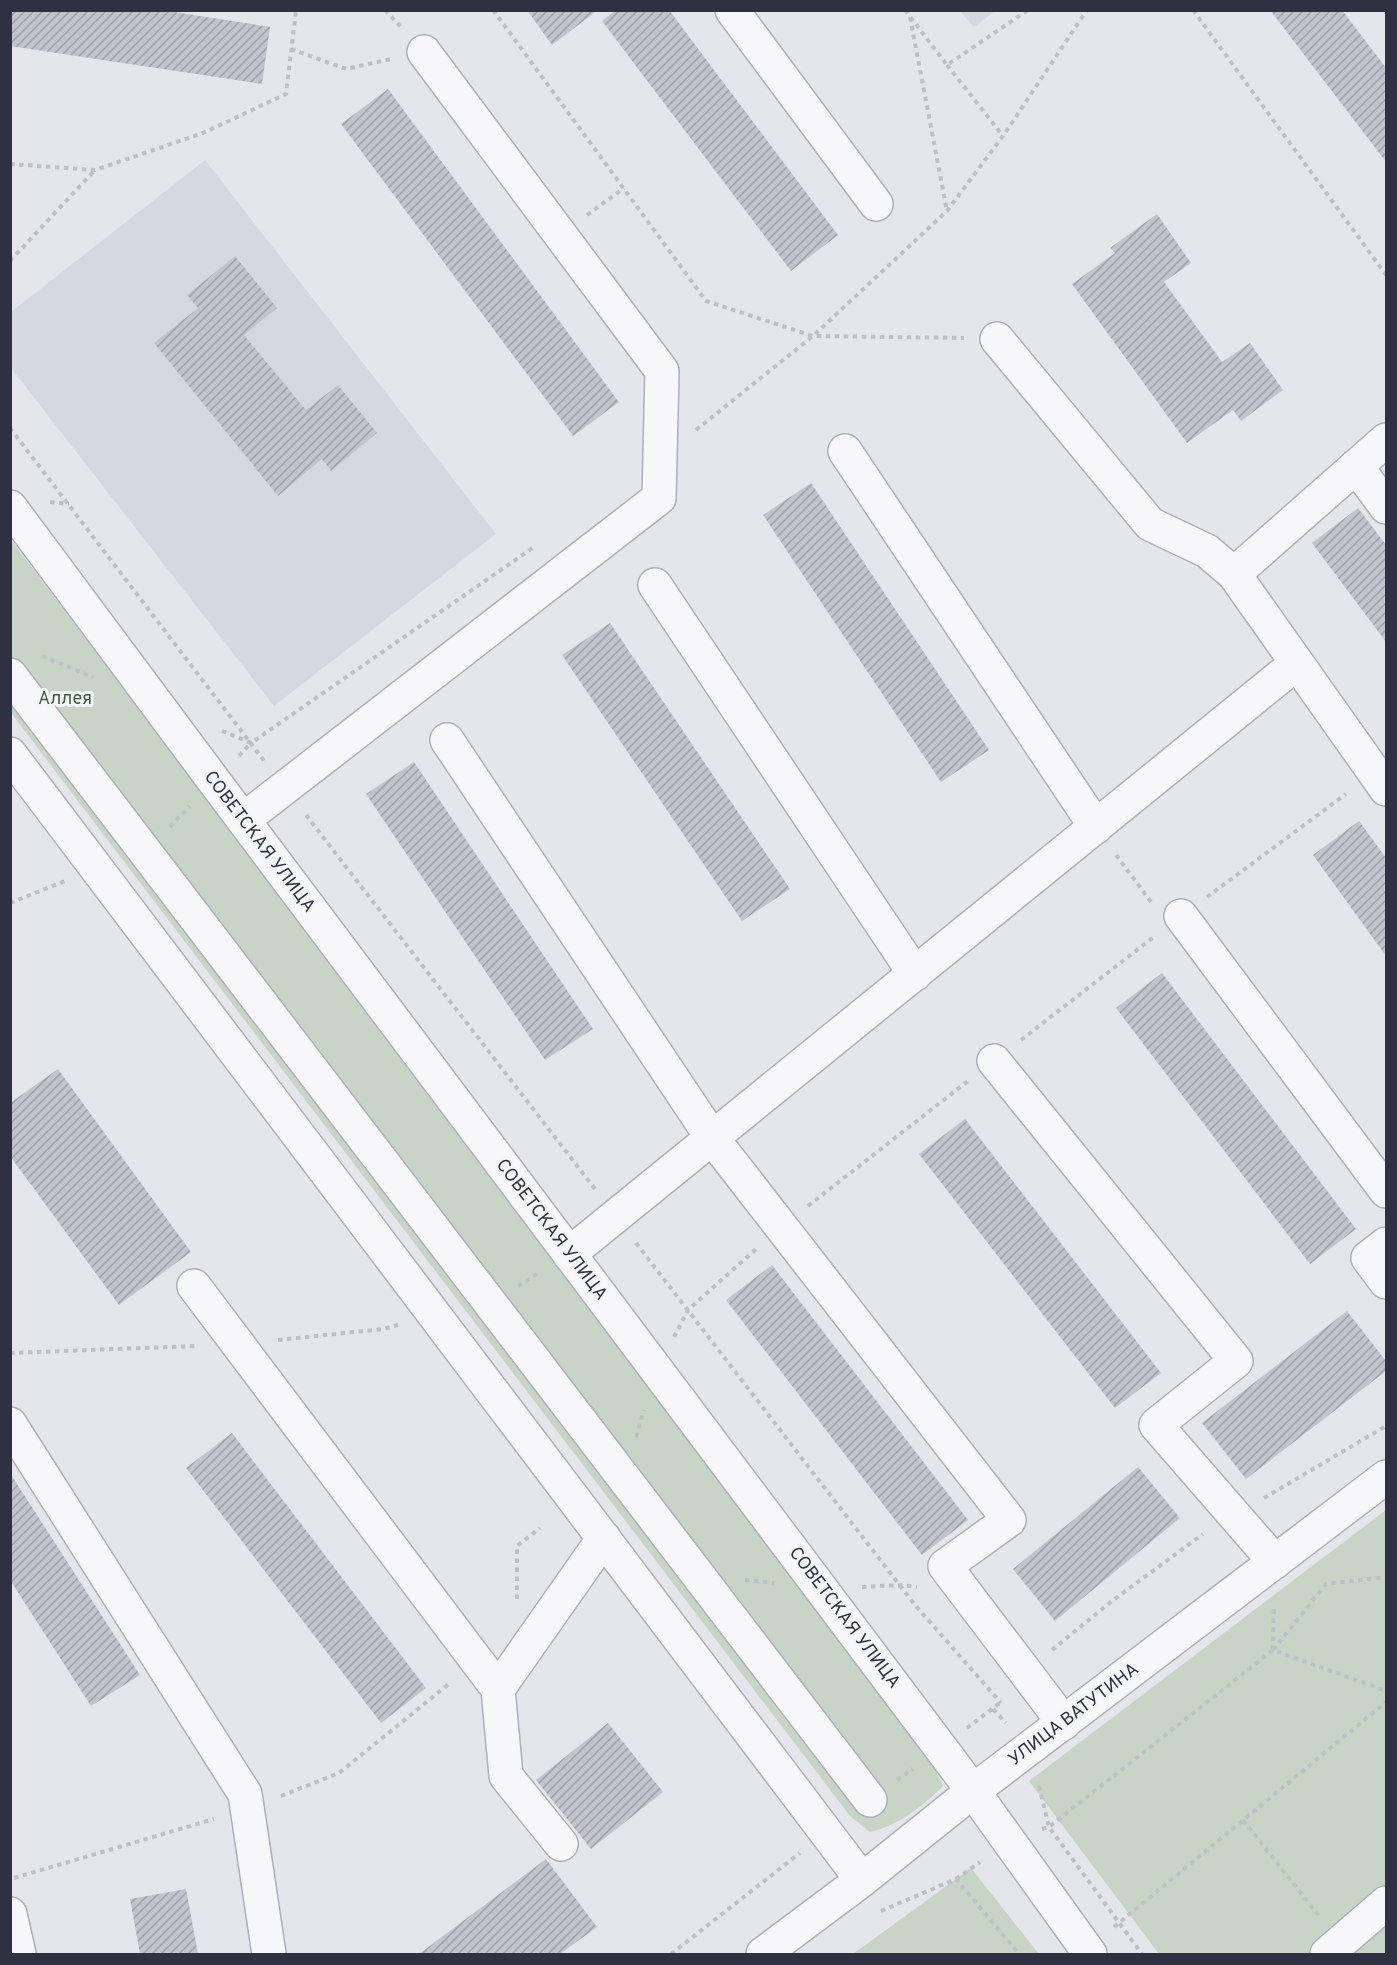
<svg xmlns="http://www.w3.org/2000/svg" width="1397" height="1965" viewBox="0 0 1397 1965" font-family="Overpass,sans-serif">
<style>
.built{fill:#d6d8e0}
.green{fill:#c7d4c6}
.building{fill:url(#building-hatch)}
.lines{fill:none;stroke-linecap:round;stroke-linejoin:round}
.minor-casing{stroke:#adb0b8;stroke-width:36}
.path{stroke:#bec0c6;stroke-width:4;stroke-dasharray:4.5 4.5;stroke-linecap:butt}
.minor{stroke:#f7f7f9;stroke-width:33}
.labels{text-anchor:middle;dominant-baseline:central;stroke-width:6;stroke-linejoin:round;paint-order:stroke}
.park-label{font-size:18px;fill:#3b5d3b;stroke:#f4f5f8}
.street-label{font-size:18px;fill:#2d3142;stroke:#f4f5f8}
</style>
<defs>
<pattern id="building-hatch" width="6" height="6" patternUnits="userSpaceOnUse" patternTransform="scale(1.5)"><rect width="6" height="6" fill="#c2c4cd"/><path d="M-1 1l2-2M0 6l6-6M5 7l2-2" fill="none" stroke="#9ea0a8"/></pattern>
</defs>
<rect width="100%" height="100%" fill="#e4e6eb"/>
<path class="built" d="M960,11H995L974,27Z
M205,160L496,534L274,706L11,368V312Z"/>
<path class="green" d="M11,540L922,1742L943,1786C922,1807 899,1825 870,1832L850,1816L11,713Z
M1386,1510V1954H1159L1029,1781Z
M971,1868L1039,1954H853L956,1879Z"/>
<path class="building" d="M10,10H162L270,27L262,84L10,46Z
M527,10H598L552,45Z
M616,10H669L838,235L791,271L602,21Z
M1270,10H1342L1386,68V162Z
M388,89L619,402L573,436L341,124Z
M1157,214L1191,263L1164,282L1222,362L1250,343L1283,390L1241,421L1233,410L1187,443L1072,284L1115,253L1110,248Z
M235,256L277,308L244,335L306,410L338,385L377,433L331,471L322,459L278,496L154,343L198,308L187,295Z
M811,483L989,750L941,782L763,515Z
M1358,508L1386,545V642L1312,543Z
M610,623L790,889L742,921L562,655Z
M414,762L593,1029L545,1060L366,794Z
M1359,821L1386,858V956L1313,855Z
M1162,973L1356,1229L1310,1264L1116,1008Z
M58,1069L191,1252L119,1305L10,1156V1103Z
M965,1119L1161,1373L1115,1408L919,1154Z
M772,1265L968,1520L922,1555L726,1300Z
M1347,1311L1386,1361V1371L1246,1479L1202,1423Z
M232,1433L426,1688L381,1723L186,1468Z
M1138,1467L1180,1518L1055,1621L1013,1569Z
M10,1473L140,1675L91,1706L10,1580Z
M608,1723L663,1792L591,1849L536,1780Z
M546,1859L597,1927L560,1954H419Z
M186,1889L198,1954H140L130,1899Z"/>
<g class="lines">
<g class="minor-casing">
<path id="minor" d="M732,10L876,204
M997,339L1150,524L1207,551L1234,574
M1386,440L1234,574L1386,789
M845,451L1096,827
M1356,466L1386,507
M10,507L214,781L973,1791L1090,1954
M655,585L915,974
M10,675L870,1800
M447,740L713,1139L1009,1520L945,1566L1064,1723
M10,754L862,1880
M243,820L659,498L662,371L424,52
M1181,916L1386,1191
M994,1061L1236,1361L1156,1425L1275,1562
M1386,1244L1368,1258L1386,1282
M569,1254L1297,663
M194,1286L498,1689
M10,1424L245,1794L269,1954
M561,1844L506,1776L498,1689L604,1538
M10,1914L19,1954
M763,1954L862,1880L973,1791L1386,1477
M1327,1954L1386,1903"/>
</g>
<path class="path" d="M385,10L401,27
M493,10L706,301L813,336L964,338
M905,10L947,65L1028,10
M1193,10L1386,275
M910,17L947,211
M291,49L346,69L391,59
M947,65L1003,136
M10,164L95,170L203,133L286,94L296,10
M587,215L624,188
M10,261L95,170
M10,428L265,762
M696,430L813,336L947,211L1003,136L1087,10
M50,502L69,504
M42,656L93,677
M222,731L251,743L534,547
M239,756L251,743
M306,815L595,1189
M170,827L190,806
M1116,855L1151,902
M1207,897L1346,794
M10,903L65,881
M1021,1040L1155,936
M808,1206L968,1081
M636,1243L915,1605L1001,1703
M518,1286L540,1272
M674,1337L688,1310L756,1249
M278,1340L383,1329L398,1325
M10,1353L196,1346
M636,1437L644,1410
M1264,1498L1386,1426
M745,1580L774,1583
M862,1587L901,1585L917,1587
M517,1599V1546L540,1528
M1052,1650L1112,1601L1203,1534
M1273,1650L1326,1584L1386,1577
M1273,1650L1274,1606
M993,1709L1006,1723
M967,1728L1001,1702
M897,1780L913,1769
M1039,1786L1049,1827L1142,1954
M281,1796L339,1773L450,1683
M1243,1820L1319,1916
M1042,1829L1049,1827L1273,1650L1386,1691
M14,1878L214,1819
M956,1879L980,1862
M881,1911L956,1879L1019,1954
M1114,1927L1386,1702
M671,1954L800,1853"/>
<use href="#minor" class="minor"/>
</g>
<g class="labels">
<g class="park-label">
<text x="65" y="699">Аллея</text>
</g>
<g class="street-label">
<text transform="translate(259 842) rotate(53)">СОВЕТСКАЯ УЛИЦА</text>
<text transform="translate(551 1230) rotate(53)">СОВЕТСКАЯ УЛИЦА</text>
<text transform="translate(844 1618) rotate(53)">СОВЕТСКАЯ УЛИЦА</text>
<text transform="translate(1074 1715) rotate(-37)">УЛИЦА ВАТУТИНА</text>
</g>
</g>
<rect width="1397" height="1965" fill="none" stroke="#2d3142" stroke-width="24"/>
</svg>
